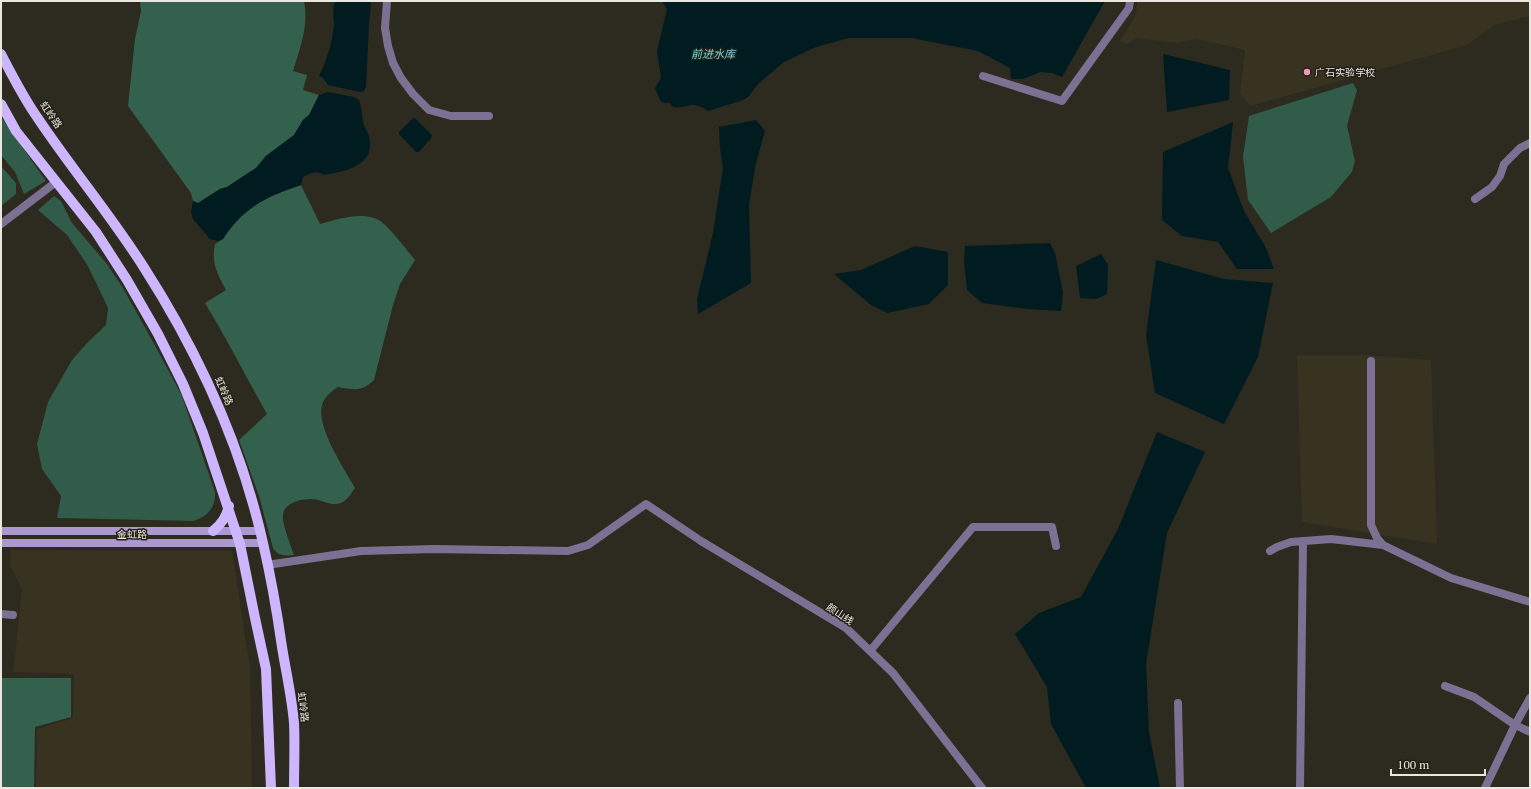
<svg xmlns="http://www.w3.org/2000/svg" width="1531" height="789" viewBox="0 0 1531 789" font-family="'PT Serif','Noto Sans SC',serif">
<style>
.built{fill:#383221}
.green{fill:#305c49}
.forest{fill:#33614e}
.water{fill:#001c20}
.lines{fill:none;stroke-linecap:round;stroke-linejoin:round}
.street{stroke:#7c7093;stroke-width:8}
.secondary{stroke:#aa98cf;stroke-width:8}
.primary{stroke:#ceb6fe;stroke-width:10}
.poi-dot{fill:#f19ab4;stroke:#242016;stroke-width:1.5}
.labels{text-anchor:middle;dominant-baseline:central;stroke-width:3;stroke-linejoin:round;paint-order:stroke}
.poi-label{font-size:10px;fill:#e9e7e0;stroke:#242016;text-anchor:start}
.street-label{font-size:10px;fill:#e9e7e0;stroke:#242016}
.water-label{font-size:11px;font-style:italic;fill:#74d1dd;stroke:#242016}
</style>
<rect width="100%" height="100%" fill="#2d2a1f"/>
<path class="built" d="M1137,1H1530V16L1494,25L1467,45L1250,106L1240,94L1245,50L1196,39L1177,43L1136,38L1128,44L1120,42L1136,14Z
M1297,355H1365L1431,360L1437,544L1302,522Z
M11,550L232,551L250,668L252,788H36L37,729L73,718L74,674L13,672L22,589L10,566Z"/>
<path class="green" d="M1353,83L1357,90L1347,126L1355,161L1352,172L1331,197L1271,233L1248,200L1243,157L1249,116Z
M1,117L46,181L24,194L15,172L1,155Z
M1,166L16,183V194L1,206Z
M54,196L61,201L72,223L107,264L123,288L158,351L182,396L215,492C216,507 208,516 194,521L57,518L61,496L42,469L37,444L48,402L72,360L87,343L106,325L108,308L88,266L67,235L38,210Z"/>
<path class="forest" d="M140,1H304C309,25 300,48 293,71L307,75L303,90L319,95L309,115L303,120L294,135L266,156L256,168L227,187L220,189L198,203L193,201L191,193L128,106L135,39L141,11Z
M301,185L320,224C339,219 368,209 384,224C395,234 405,248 415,260L400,284L393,305L374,380C361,392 355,390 338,387C332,391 324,397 322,405C316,427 344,468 355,488C351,493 348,500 341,503C331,507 321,499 311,499C300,499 283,503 283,516C282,524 291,546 294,555C285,556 278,556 273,548L259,496L239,440L267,414C246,377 227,339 205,303L226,290C217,273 211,263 215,244L223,239L232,225L243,214L261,201L276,194Z
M1,678H71V717L35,727L34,788H1Z"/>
<path class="water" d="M336,1H369L371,4L369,24L366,87L364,91L360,92L328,85L323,78L319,76C327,60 332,42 334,25C334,18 331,6 336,1Z
M662,1H1105L1062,77L1052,73L1040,72L1023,79H1011L1010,68L978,51L912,38H849L816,47L784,62L758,84L748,97L743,100L708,111C690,99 691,109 673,107L670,103H664L660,100L655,88L661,78L657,51L667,9Z
M1163,54L1230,70L1229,100L1167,112Z
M328,92L354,97L359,100C362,108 362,117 364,125C366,130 370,136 370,142C372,168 342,171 324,175C316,170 310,173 303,177L301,185C267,196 243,208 223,239L218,241L210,239L193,219L191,212L193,201L198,203L220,189L227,187L256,168L266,156L294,135L303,120L309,115L319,95Z
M415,118L432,135L431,138L419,152H416L399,134V132L412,119Z
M756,120L765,131L756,163L749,204L751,283L698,314L697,299L713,233L723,168L720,149L719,127Z
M1233,122L1228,168L1244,211L1266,248L1274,269H1237L1218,242L1182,236L1162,220L1163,152Z
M1050,243L1055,253L1063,292L1061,311L1027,309L982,303L967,290L964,262L965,246Z
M915,246L948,252V285L929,304L887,313L871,305L834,274L861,270Z
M1101,254L1108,265L1107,294L1096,299L1080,298L1076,266Z
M1156,260L1224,279L1273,283L1258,357L1224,424L1155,393L1146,335Z
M1157,432L1205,452L1167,533L1146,664L1149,732L1160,788H1086L1051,724L1047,687L1015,634L1039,613L1081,597L1118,529Z"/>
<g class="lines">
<path class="street" d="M387,1L385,28L388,46L393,63L401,78L413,94L429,110L451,116H489
M983,76L1062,101L1129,8L1130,1
M1475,199L1492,187L1500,176L1504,164L1520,148L1530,143
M1,224L56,182
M1371,361V525L1377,538L1383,545
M1270,551L1277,547L1291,542L1331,539L1383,545L1451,578L1530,602
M267,565L361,551L434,549L568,551L588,545L646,504L701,541L846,628L893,673L982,788
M1,614L13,615
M870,651L973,527H1052L1056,546
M1445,686L1474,697L1515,725L1530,732
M1178,703L1180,788
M1300,788L1303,541
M1485,788L1515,725L1530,698"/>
<path class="secondary" d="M1,531H260
M1,543H263"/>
<path class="primary" d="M1,54C12,75 23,97 37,117C71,168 110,214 143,266C197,350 241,445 263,543C271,577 277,612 282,647C286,672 292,698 294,723C295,745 294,766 294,788
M1,104L16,131L96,232L127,280L158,334L183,384L203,433L240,544L255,618L266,669L271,788
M213,531C222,524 226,517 229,506"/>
</g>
<circle class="poi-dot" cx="1307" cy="72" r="4"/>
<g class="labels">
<g class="poi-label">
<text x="1315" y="72">广石实验学校</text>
</g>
<g class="street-label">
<text transform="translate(51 115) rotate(56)">虹岭路</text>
<text transform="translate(224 391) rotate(66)">虹岭路</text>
<text x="132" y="534">金虹路</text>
<text transform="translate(840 614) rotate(33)">颜山线</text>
<text transform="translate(303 707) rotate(83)">虹岭路</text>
</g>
<g class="water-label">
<text x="713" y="54">前进水库</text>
</g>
</g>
<rect width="1531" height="789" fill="none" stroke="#e9e7e0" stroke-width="4"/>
<path d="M1391 769v6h94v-6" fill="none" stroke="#e9e7e0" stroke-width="2"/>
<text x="1397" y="769" font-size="12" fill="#e9e7e0" stroke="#242016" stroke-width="3" paint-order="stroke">100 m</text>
</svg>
